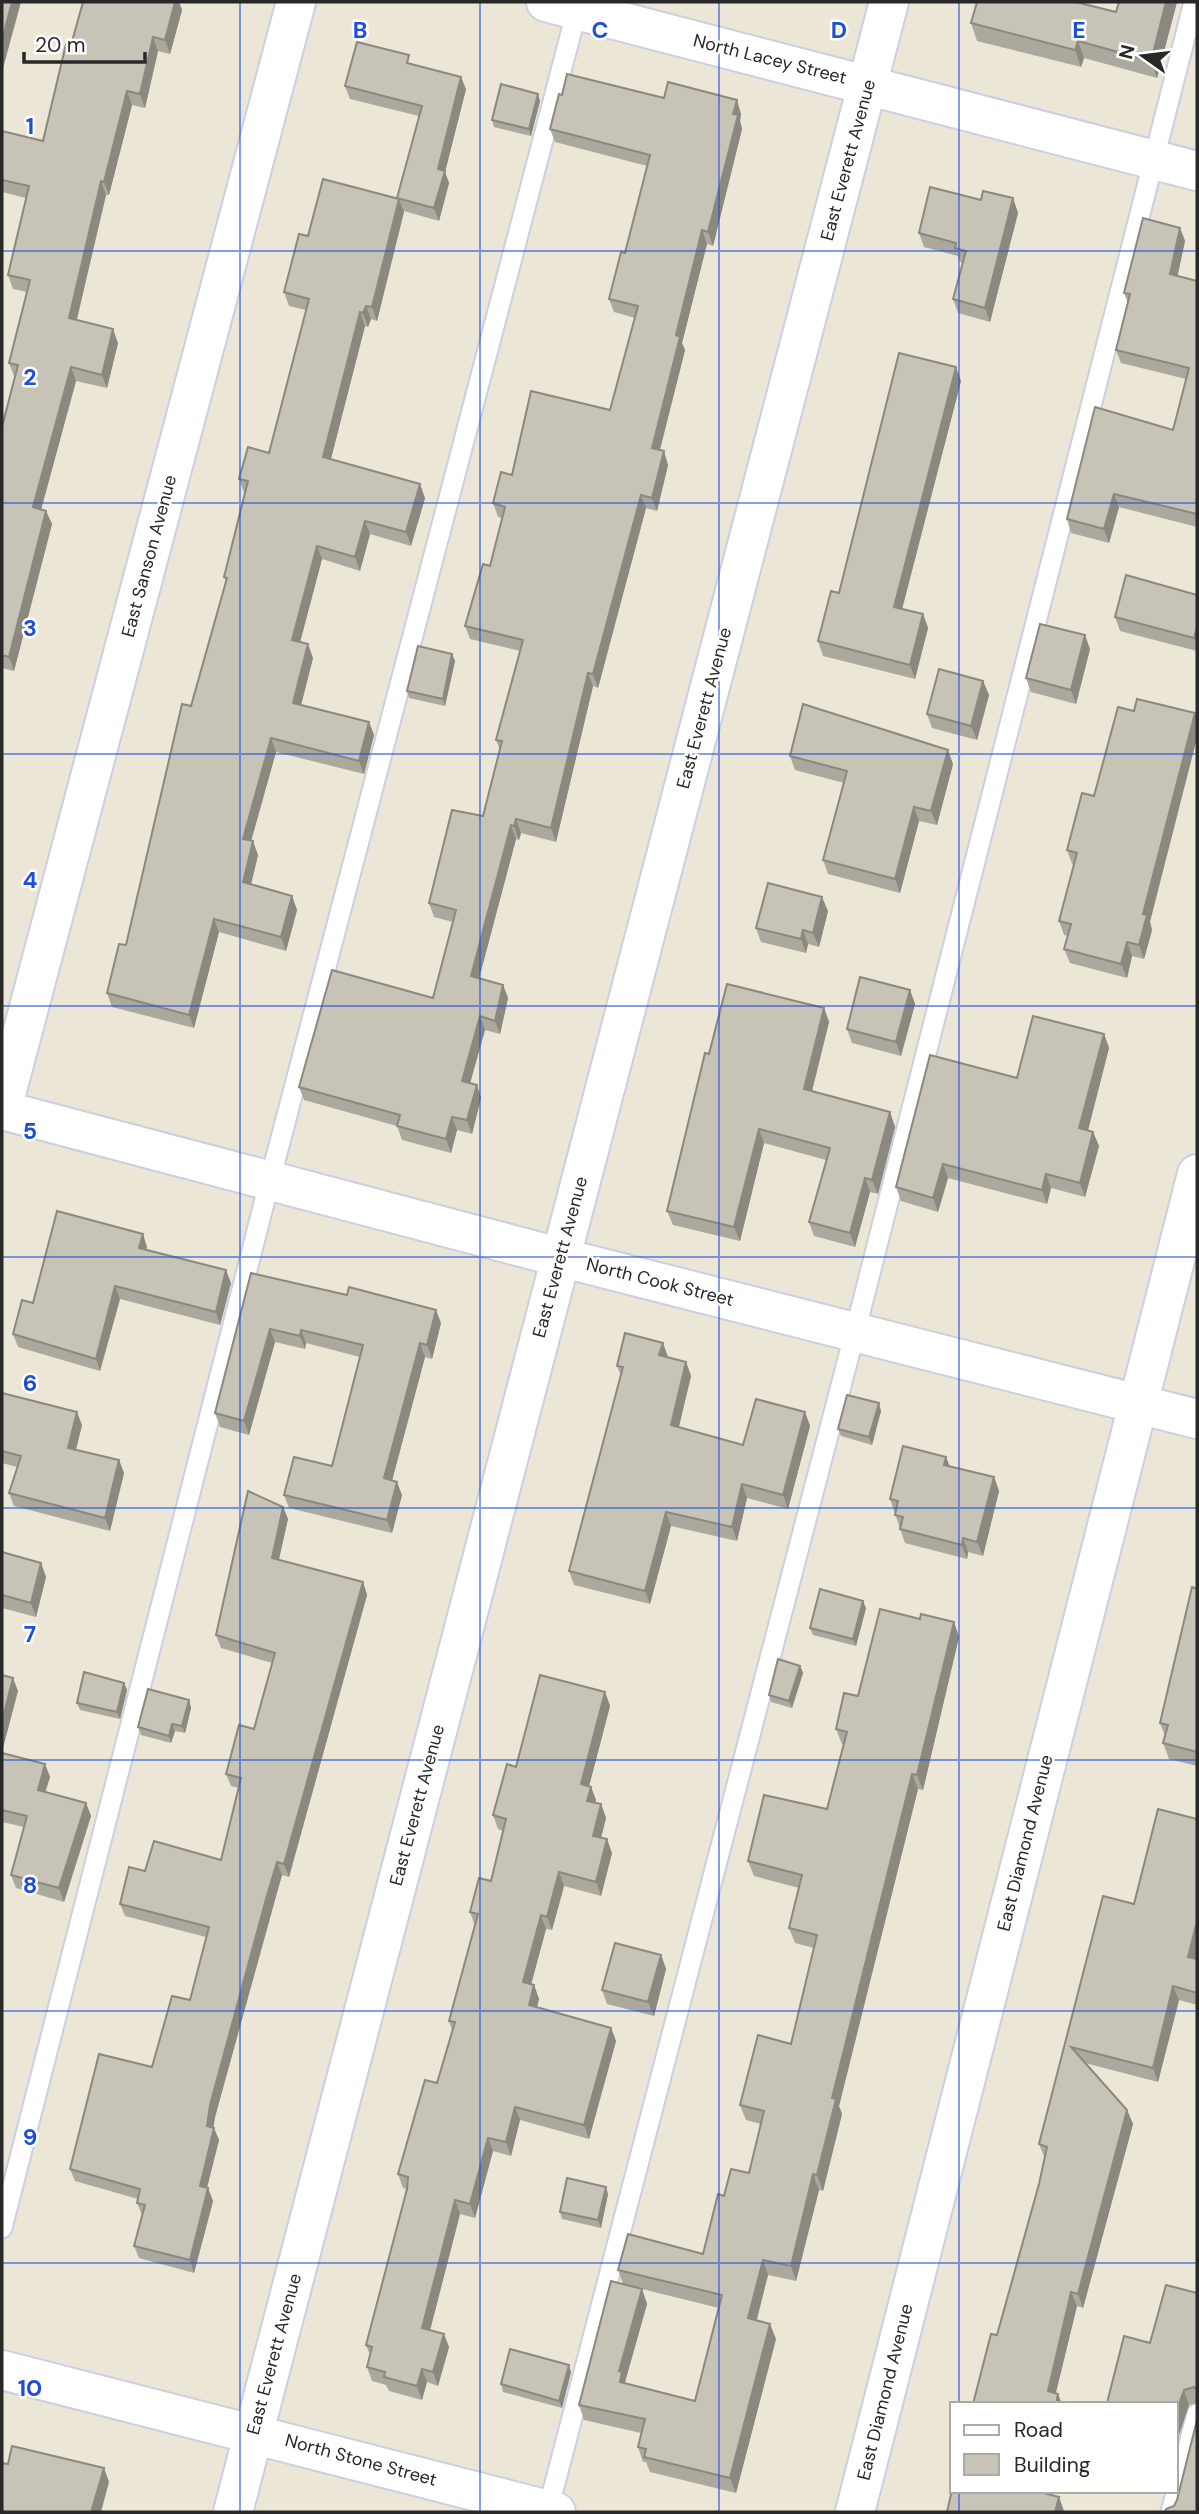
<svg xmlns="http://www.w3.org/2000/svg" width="1199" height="2514" viewBox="0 0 1199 2514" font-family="'DM Sans',sans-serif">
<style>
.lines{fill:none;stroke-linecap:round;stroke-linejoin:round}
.lane-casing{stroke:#cccee3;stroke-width:23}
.street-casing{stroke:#cccee3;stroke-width:42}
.lane{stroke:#fff;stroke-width:19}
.street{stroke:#fff;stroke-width:38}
.wall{fill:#aba89d;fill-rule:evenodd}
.shaded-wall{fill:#8b8880}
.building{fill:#c7c3b7;stroke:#8b8880;stroke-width:2}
.grid{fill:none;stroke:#1d4ed8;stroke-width:2;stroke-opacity:0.55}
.labels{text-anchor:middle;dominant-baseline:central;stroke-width:5;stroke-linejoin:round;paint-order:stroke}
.street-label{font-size:18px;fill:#282828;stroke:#fff}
.grid-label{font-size:23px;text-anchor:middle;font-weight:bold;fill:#1d4ed8;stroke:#fff;stroke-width:5;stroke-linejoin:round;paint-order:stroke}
</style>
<rect width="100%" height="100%" fill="#ece6d7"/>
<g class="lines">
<g class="lane-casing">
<path id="lane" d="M2,2228L270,1180L577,10
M548,2510L855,1332L1194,2
M1171,2512L1197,2414"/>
</g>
<g class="street-casing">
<path id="street" d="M546,2L1197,171
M2,1109L296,2
M2,1110L559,1257L1197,1419
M2,2370L556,2512
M233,2512L889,2
M855,2512L1197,1174"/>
</g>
<use href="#lane" class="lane"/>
<use href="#street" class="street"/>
</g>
<path class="wall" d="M175,2H179L182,10L170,54L158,51L145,108L132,105L109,195H106L76,320L118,343L107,388L76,381L41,509L46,511L52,524L14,671L2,668V427L15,377L14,376L9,363L27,292L13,289L8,275L26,198L2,192V131L43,141L71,45Z
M1119,2H1177L1157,78L1084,58L1081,67L977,41L971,23L1116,12Z
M412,64L466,89L445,172L449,183L439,221L404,211L377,321L371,319L368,327L365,326L331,459L425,498L411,546L370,534L360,571L322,559L300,642L313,658L301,705L369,722L374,735L364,774L276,752L251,841L258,855L251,885L292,896L297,910L286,951L219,932L194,1028L112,1007L107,993L126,945L191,706L226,581L224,577L245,493H244L239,479L269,453L306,310L289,306L284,292L308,236L397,198L419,116L350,99L345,86Z
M562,95L664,98L741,114L740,121L742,129L713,246L707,244L682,343L685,350L660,450L668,465L657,511L646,508L598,688L593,686L556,842L521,833L519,840L516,839L479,978L503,985L508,998L500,1034L485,1030L470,1083L477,1085L481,1098L472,1134L457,1130L451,1153L402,1140L397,1126L304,1100L299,1087L433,998L453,922L434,917L429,903L483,816L500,750L496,740L520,651L470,639L465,626L490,566L502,518L498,517L493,503L512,475L610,410L635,318L614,312L609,299L625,253L647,166L555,142L550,129Z
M540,101L531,136L494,127L492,120Z
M1013,198L1018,213L990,322L958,313L953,299L963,263L960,262L958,256L924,247L919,233L981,200Z
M1180,228L1185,241L1177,276L1197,281V527L1119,507L1109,543L1071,533L1067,519L1173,430L1186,379L1121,363L1116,350L1128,303L1124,293Z
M961,381L902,609L923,614L928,628L915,679L823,656L818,641L839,593Z
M1197,595V651L1120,631L1115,617Z
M1090,649L1076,704L1031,692L1026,678Z
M452,654L455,661L445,706L409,698L407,691Z
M983,681L989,695L977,740L932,728L927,714Z
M790,756L953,764L937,825L919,821L900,893L828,874L823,860L844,783L795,770Z
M1082,793L1150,922L1152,930L1144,959L1132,956L1127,978L1070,963L1064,949L1068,936L1064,935L1059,921L1074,865L1072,864L1067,850Z
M828,911L819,947L808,944L806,953L761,942L756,928Z
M910,990L915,1004L901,1056L852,1043L847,1029Z
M824,1008L829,1022L812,1091L890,1112L895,1127L878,1194L870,1192L855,1247L814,1236L809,1222L826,1160L764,1143L740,1241L673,1225L667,1211L709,1054Z
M1104,1034L1109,1048L1088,1130L1093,1132L1099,1146L1085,1197L1051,1188L1047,1204L948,1178L938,1212L901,1201L896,1187L1017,1078Z
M147,1247L146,1250L231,1283L220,1325L120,1299L100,1371L18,1347L13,1334L33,1303Z
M251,1273L441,1323L432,1359L425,1357L392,1480L402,1495L392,1533L289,1508L284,1495L332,1466L360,1357L306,1343L305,1349L275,1342L249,1435L220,1427L215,1413Z
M668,1357L686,1362L691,1376L679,1427L743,1445L805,1412L810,1426L788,1509L747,1498L737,1541L671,1526L650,1604L574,1585L569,1571L621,1376L617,1366Z
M2,1393L82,1425L76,1450L119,1460L124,1473L110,1531L14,1506L9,1493L17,1467L2,1463Z
M881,1411L872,1445L841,1436L838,1429Z
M946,1457L950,1467L994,1477L999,1491L983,1556L968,1552L967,1559L905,1543L890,1499Z
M283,1507L288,1519L279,1560L363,1582L367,1595L289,1877L282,1875L271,1912L215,2117L213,2127L219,2140L207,2188L213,2201L194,2273L139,2258L134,2246L142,2215L137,2203L138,2199L75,2181L70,2169L152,2067L190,2000L206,1937L125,1916L120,1904L145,1871L221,1860L239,1788L231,1786L226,1774L254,1729L272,1663L221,1648L216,1635Z
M2,1552L41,1563L46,1577L36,1617L2,1608Z
M1197,1589V1766L1169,1759L1163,1743L1165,1736L1160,1723Z
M866,1608L856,1646L813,1635L810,1628Z
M920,1619L954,1622L959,1637L923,1790L918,1789L839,2106L842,2114L823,2191L819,2190L796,2281L768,2275L757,2320L776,2339L736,2493L650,2472L646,2462H643L638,2447L641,2433L584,2420L579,2405L623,2284L618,2270L703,2254L724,2196L749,2173L761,2124L746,2120L740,2105L791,2044L814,1948L795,1943L789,1928L799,1888L754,1876L748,1861L827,1809L843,1744H842L836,1729L858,1696ZM642,2289L719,2308L695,2401L626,2383L625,2382L647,2304Z
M800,1666L803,1673L792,1708L771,1702L769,1695Z
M124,1683L127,1690L120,1719L80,1710L77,1703Z
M605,1692L610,1706L589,1786L591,1787L596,1800L595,1803L601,1804L606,1818L601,1838L612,1853L601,1896L564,1886L552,1930L546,1929L531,1984L534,1985L539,1999L537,2007L611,2028L616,2041L589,2139L520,2120L511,2156L493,2151L475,2218L460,2214L430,2330L449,2347L438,2386L427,2382L422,2400L389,2391L386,2385L372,2381L367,2367L370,2355L366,2345L407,2189L403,2188L398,2174L437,2083L452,2030L449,2021L475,1926L470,1912L491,1881L503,1831L498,1829L493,1815L516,1767Z
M189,1700L191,1708L185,1733L175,1731L171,1743L141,1735L138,1727Z
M2,1753L45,1764L50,1777L45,1792L86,1803L91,1816L64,1902L16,1888L11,1875L24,1827L2,1822Z
M1197,1819V2005L1179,2000L1158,2082L1085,2063L1127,2110L1133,2124L1083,2308L1077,2306L1056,2393L1062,2404L997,2335L1039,2184L1045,2159L1039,2144L1103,1896L1134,1904Z
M661,1955L666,1969L654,2016L607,2004L602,1990Z
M608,2194L601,2228L562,2219L560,2212Z
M1197,2293V2403L1189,2405L1179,2435H1176V2404H1107V2403L1150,2343Z
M571,2372L562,2408L503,2392L501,2384Z"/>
<path class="shaded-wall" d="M12,2H21L2,72V40Z
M175,2H179L182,10L170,54L165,40Z
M1166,2H1177L1157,78L1151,61Z
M153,37L158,51L145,108L140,94Z
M1078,41L1084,58L1081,67L1075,50Z
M461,77L466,89L445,172L449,183L439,221L434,208L438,169Z
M127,91L132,105L109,195L104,182Z
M538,94L540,101L531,136L529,129Z
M737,100L741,114L740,121L742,129L713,246L708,232Z
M101,181L106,195L74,332L69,318Z
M1013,198L1018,213L990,322L985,308Z
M399,199L404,212L377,321L372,307Z
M1180,228L1185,241L1175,288L1170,274Z
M702,230L707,244L682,343L685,350L657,461L652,448L676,335Z
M366,306L371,319L368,327L363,313Z
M360,312L365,326L328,470L323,457Z
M113,329L118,343L107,388L102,375Z
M71,367L76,381L38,521L33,507Z
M956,367L961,381L899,621L894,607Z
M664,451L668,465L657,511L652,498Z
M420,484L425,498L411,546L406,532Z
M1114,494L1119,507L1109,543L1104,529Z
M641,495L646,508L598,688L593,674Z
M46,511L52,524L14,671L9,657Z
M365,521L370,534L360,571L355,557Z
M317,546L322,559L297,654L292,640Z
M923,614L928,628L915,679L910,665Z
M1197,627V646L1194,638Z
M1085,635L1090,649L1076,704L1071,690Z
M308,644L313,658L298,717L293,703Z
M452,654L455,661L445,706L443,699Z
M588,673L593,686L556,842L551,828Z
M983,681L989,695L977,740L971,726Z
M1195,713L1197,719V738L1150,922L1152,930L1144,959L1139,945L1143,914Z
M369,722L374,735L364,774L359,761Z
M271,738L276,752L248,852L243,839Z
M948,750L953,764L937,825L931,811Z
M914,807L919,821L900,893L895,879Z
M516,819L521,833L519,840L514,826Z
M511,825L516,839L476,990L471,976Z
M253,841L258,855L248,896L243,882Z
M292,896L297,910L286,951L281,937Z
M822,897L828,911L819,947L813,933Z
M214,919L219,932L194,1028L189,1015Z
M803,930L808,944L806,953L801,939Z
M1127,942L1132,956L1127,978L1121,964Z
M503,985L508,998L500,1034L495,1021Z
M910,990L915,1004L901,1056L896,1042Z
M824,1008L829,1022L809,1103L804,1089Z
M480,1016L485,1030L467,1094L462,1081Z
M1104,1034L1109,1048L1085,1142L1079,1128Z
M477,1085L481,1098L472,1134L467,1120Z
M890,1112L895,1127L878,1194L872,1180Z
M452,1117L457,1130L451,1153L446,1139Z
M759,1129L764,1143L740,1241L734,1227Z
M1093,1132L1099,1146L1085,1197L1080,1183Z
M943,1164L948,1178L938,1212L933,1198Z
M1046,1174L1051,1188L1047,1204L1042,1190Z
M865,1178L870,1192L855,1247L850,1233Z
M143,1234L147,1247L143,1261L139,1248Z
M226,1270L231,1283L220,1325L216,1312Z
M115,1286L120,1299L100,1371L96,1359Z
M436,1310L441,1323L432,1359L427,1345Z
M270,1329L275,1342L249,1435L244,1421Z
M301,1330L306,1343L305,1349L300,1336Z
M420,1343L425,1357L389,1492L384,1478Z
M663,1343L668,1357L664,1369L659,1355Z
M686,1362L691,1376L676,1438L671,1425Z
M879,1403L881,1411L872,1445L869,1437Z
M77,1412L82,1425L73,1461L68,1448Z
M805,1412L810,1426L788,1509L783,1495Z
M946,1457L951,1471L944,1465Z
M119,1460L124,1473L110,1531L105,1518Z
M994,1477L999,1491L983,1556L977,1542Z
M397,1482L402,1495L392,1533L387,1520Z
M742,1484L747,1498L737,1541L732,1527Z
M283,1507L288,1519L276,1571L272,1558Z
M666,1512L671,1526L650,1604L645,1591Z
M963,1538L968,1552L967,1559L962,1545Z
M41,1563L46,1577L36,1617L31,1603Z
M363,1582L367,1595L289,1877L284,1864Z
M863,1601L866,1608L856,1646L853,1639Z
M954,1622L959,1637L923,1790L917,1775Z
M800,1666L803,1673L792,1708L789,1701Z
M13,1678L18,1691L2,1752V1721Z
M124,1683L127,1690L120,1719L117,1712Z
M605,1692L610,1706L586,1798L581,1784Z
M189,1700L191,1708L185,1733L182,1726Z
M172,1724L175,1731L171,1743L169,1736Z
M45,1764L50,1777L42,1803L38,1790Z
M912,1774L918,1789L839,2106L842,2114L823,2191L817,2175L832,2098Z
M591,1787L596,1800L592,1814L587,1801Z
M86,1803L91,1816L64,1902L59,1888Z
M601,1804L606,1818L598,1849L593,1836Z
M607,1839L612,1853L601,1896L596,1882Z
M277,1862L282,1875L215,2117L212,2137L214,2128L219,2140L204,2199L200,2186L210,2105Z
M559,1872L564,1886L552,1930L547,1917Z
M541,1915L546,1929L528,1996L523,1982Z
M1197,1921V1956L1194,1971L1188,1957Z
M661,1955L666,1969L654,2016L648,2002Z
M534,1985L539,1999L534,2019L529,2005Z
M1173,1986L1179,2000L1158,2082L1153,2068Z
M611,2028L616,2041L589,2139L584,2125Z
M515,2107L520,2120L511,2156L506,2142Z
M1127,2110L1133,2124L1083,2308L1078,2294Z
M488,2138L493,2151L475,2218L470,2204Z
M813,2174L819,2190L796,2281L791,2266Z
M606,2187L608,2194L601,2228L598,2220Z
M208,2188L213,2201L194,2273L190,2260Z
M455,2200L460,2214L427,2342L422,2328Z
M763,2260L768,2275L753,2333L748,2318Z
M642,2289L647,2304L625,2382L627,2387L620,2382L619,2371Z
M1071,2292L1077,2306L1053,2404L1048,2391Z
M770,2324L776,2339L736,2493L730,2478Z
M444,2334L449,2347L438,2386L433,2372Z
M569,2365L571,2372L562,2408L559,2401Z
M422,2369L427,2382L422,2400L417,2386Z
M1184,2390L1189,2405L1179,2435L1176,2429V2412Z
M1058,2394L1062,2404H1056Z
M104,2468L109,2482L101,2512H91Z
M1059,2497L1064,2511L1063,2512H1055Z"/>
<path class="building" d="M2,2H12L2,40Z
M83,2H175L165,40L153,37L140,94L127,91L104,182L101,181L69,318L113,329L102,375L71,367L33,507L46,511L9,657L2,655V427L18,365L9,363L30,280L8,275L29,186L2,180V131L43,141L66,44L71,45Z
M977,2H1076L1116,12L1119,2H1166L1151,61L1078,41L1075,50L971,23Z
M357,42L409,55L407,63L461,77L438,169L445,171L434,208L397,198L422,106L345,86Z
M567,74L664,98L668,82L737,100L733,114L738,115L708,232L702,230L676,335L680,337L652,448L664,451L652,498L641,495L593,674L588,673L551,828L516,819L514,826L511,825L471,976L503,985L495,1021L480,1016L462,1081L477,1085L467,1120L452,1117L446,1139L397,1126L400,1115L299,1087L332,970L433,998L456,910L429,903L452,810L483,816L502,741L496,740L523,640L465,626L483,564L490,566L505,507L493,503L501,472L512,475L531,391L610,410L638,306L609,299L621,252L625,253L650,155L550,129L559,94L562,95Z
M501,84L538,94L529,129L492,120Z
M323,179L399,199L372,307L366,306L363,313L360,312L323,457L420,484L406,532L365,521L355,557L317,546L292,640L308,644L293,703L369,722L359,761L271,738L243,839L253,841L243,882L292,896L281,937L214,919L189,1015L107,993L119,944L126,945L182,704L191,706L227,578L224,577L248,481L239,479L248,447L269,453L309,299L284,292L299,234L308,236Z
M930,187L981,200L983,191L1013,198L985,308L953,299L966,251L955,248L956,243L919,233Z
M1143,218L1180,228L1170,274L1197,281V514L1114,494L1104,529L1067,519L1095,407L1173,430L1189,368L1116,350L1130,294L1124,293Z
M899,353L956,367L894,607L923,614L910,665L818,641L831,591L839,593Z
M1126,575L1197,595V627L1194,638L1115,617Z
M1040,624L1085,635L1071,690L1026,678Z
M418,646L452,654L443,699L407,691Z
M939,669L983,681L971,726L927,714Z
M1137,699L1195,713L1143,914L1147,915L1139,945L1127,942L1121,964L1064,949L1071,924L1059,921L1077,853L1067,850L1082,793L1094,796L1118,707L1134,711Z
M803,704L948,750L931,811L914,807L895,879L823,860L847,771L790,756Z
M768,883L822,897L813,933L803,930L801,939L756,928Z
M860,977L910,990L896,1042L847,1029Z
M727,984L824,1008L804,1089L890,1112L872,1180L865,1178L850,1233L809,1222L830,1148L759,1129L734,1227L667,1211L705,1053L709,1054Z
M1033,1016L1104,1034L1079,1128L1093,1132L1080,1183L1046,1174L1042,1190L943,1164L933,1198L896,1187L930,1055L1017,1078Z
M57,1211L143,1234L139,1248L226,1270L216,1312L115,1286L96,1359L13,1334L22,1300L33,1303Z
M251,1273L347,1295L349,1287L436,1310L427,1345L420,1343L384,1478L397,1482L387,1520L284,1495L294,1457L332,1466L363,1345L301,1330L300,1336L270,1329L244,1421L215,1413Z
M625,1333L663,1343L659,1355L686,1362L671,1425L743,1445L756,1399L805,1412L783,1495L742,1484L732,1527L666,1512L645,1591L569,1571L623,1367L617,1366Z
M2,1393L77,1412L68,1448L119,1460L105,1518L9,1493L21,1456L2,1451Z
M847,1395L879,1403L869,1437L838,1429Z
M903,1446L946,1457L944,1465L994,1477L977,1542L963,1538L962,1545L900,1529L903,1517L895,1515L898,1501L890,1499Z
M248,1491L283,1507L272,1558L363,1582L284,1864L277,1862L266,1899L210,2105L207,2126L214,2128L200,2186L208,2188L190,2260L134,2246L145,2205L137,2203L140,2189L70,2169L99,2054L152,2067L172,1996L190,2000L209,1927L120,1904L129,1867L145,1871L154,1841L221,1860L241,1778L226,1774L239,1725L254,1729L275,1653L216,1635Z
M2,1552L41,1563L31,1603L2,1595Z
M1192,1587L1197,1589V1752L1163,1743L1168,1725L1160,1723Z
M820,1589L863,1601L853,1639L810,1628Z
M880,1609L920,1619L921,1614L954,1622L917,1775L912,1774L832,2098L836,2099L817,2175L813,2174L791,2266L763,2260L748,2318L770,2324L730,2478L644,2457L646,2449L638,2447L645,2419L579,2405L611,2281L642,2289L619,2371L622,2372L620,2382L695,2401L722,2295L618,2270L628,2234L703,2254L718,2194L724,2196L731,2169L749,2173L764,2111L740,2105L758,2035L791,2044L817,1935L789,1928L802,1875L748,1861L764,1795L827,1809L847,1732L836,1729L844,1693L858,1696Z
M778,1659L800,1666L789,1701L769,1695Z
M84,1672L124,1683L117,1712L77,1703Z
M2,1675L13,1678L2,1721Z
M540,1675L605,1692L581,1784L591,1787L587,1801L601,1804L593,1836L607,1839L596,1882L559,1872L547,1917L541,1915L523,1982L534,1985L529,2005L611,2028L584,2125L515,2107L506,2142L488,2138L470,2204L455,2200L422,2328L444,2334L433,2372L422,2369L417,2386L384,2377L385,2372L367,2367L372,2347L366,2345L407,2189L408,2177L398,2174L425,2080L437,2083L455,2022L449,2021L478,1914L470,1912L479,1878L491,1881L506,1819L493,1815L507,1764L516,1767Z
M148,1689L189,1700L182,1726L172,1724L169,1736L138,1727Z
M2,1753L45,1764L38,1790L86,1803L59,1888L11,1875L27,1816L2,1810Z
M1158,1809L1197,1819V1921L1188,1957L1197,1959V1993L1173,1986L1153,2068L1071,2047L1127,2110L1078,2294L1071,2292L1048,2391L1058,2394L1056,2404H973L991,2334L997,2335L1039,2184L1047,2147L1039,2144L1103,1896L1134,1904Z
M615,1943L661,1955L648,2002L602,1990Z
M567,2178L606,2187L598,2220L560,2212Z
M1166,2285L1197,2293V2390L1194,2387L1184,2390L1176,2412V2404H1110L1107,2403L1124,2336L1150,2343Z
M510,2349L569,2365L559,2401L501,2384Z
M1197,2420V2512H1165L1166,2509L1174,2506L1177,2500Z
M12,2446L104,2468L91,2512H2V2463L8,2464Z
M952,2490V2491H1036L1059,2497L1055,2512H947Z"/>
<path class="grid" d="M240,2V2512M480,2V2512M719,2V2512M959,2V2404M2,251H1197M2,503H1197M2,754H1197M2,1006H1197M2,1257H1197M2,1508H1197M2,1760H1197M2,2011H1197M2,2263H1197M959,2491V2512"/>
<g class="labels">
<g class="street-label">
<text transform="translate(770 59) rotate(14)">North Lacey Street</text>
<text transform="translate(848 160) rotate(-75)">East Everett Avenue</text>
<text transform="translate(149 556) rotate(-75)">East Sanson Avenue</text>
<text transform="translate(704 708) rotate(-75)">East Everett Avenue</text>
<text transform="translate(560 1257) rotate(-75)">East Everett Avenue</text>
<text transform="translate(660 1282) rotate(14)">North Cook Street</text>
<text transform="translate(417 1805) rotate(-75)">East Everett Avenue</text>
<text transform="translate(1025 1843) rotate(-76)">East Diamond Avenue</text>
<text transform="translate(274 2354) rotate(-75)">East Everett Avenue</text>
<text transform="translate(885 2392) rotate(-76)">East Diamond Avenue</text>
<text transform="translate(361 2460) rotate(15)">North Stone Street</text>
</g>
</g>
<g class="grid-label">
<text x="360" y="38">B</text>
<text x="600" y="38">C</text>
<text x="839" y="38">D</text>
<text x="1079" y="38">E</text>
<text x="30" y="134">1</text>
<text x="30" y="385">2</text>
<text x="30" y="636">3</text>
<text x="30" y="888">4</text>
<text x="30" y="1139">5</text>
<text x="30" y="1391">6</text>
<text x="30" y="1642">7</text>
<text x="30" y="1893">8</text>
<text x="30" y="2145">9</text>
<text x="30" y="2396">10</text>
</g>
<rect width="1199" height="2514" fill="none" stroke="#282828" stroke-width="7"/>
<rect x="950" y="2402" width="228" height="91" fill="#ffffff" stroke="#a9a9a9" stroke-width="2"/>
<rect x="964" y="2425" width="35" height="10" fill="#ffffff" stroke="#a9a9a9" stroke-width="2"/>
<text x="1014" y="2437" font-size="21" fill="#282828">Road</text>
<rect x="964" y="2454" width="35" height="21" fill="#c7c3b7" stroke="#a9a9a9" stroke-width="2"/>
<text x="1014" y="2472" font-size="21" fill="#282828">Building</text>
<g transform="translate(1143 56) rotate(284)" stroke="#ffffff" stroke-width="5" paint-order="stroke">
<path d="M0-5L12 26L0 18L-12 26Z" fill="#282828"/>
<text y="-10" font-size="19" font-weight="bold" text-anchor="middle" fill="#282828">N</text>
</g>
<path d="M24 52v10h121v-10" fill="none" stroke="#282828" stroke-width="3.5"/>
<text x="35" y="52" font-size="21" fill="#282828" stroke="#ffffff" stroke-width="5" paint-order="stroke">20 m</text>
</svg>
